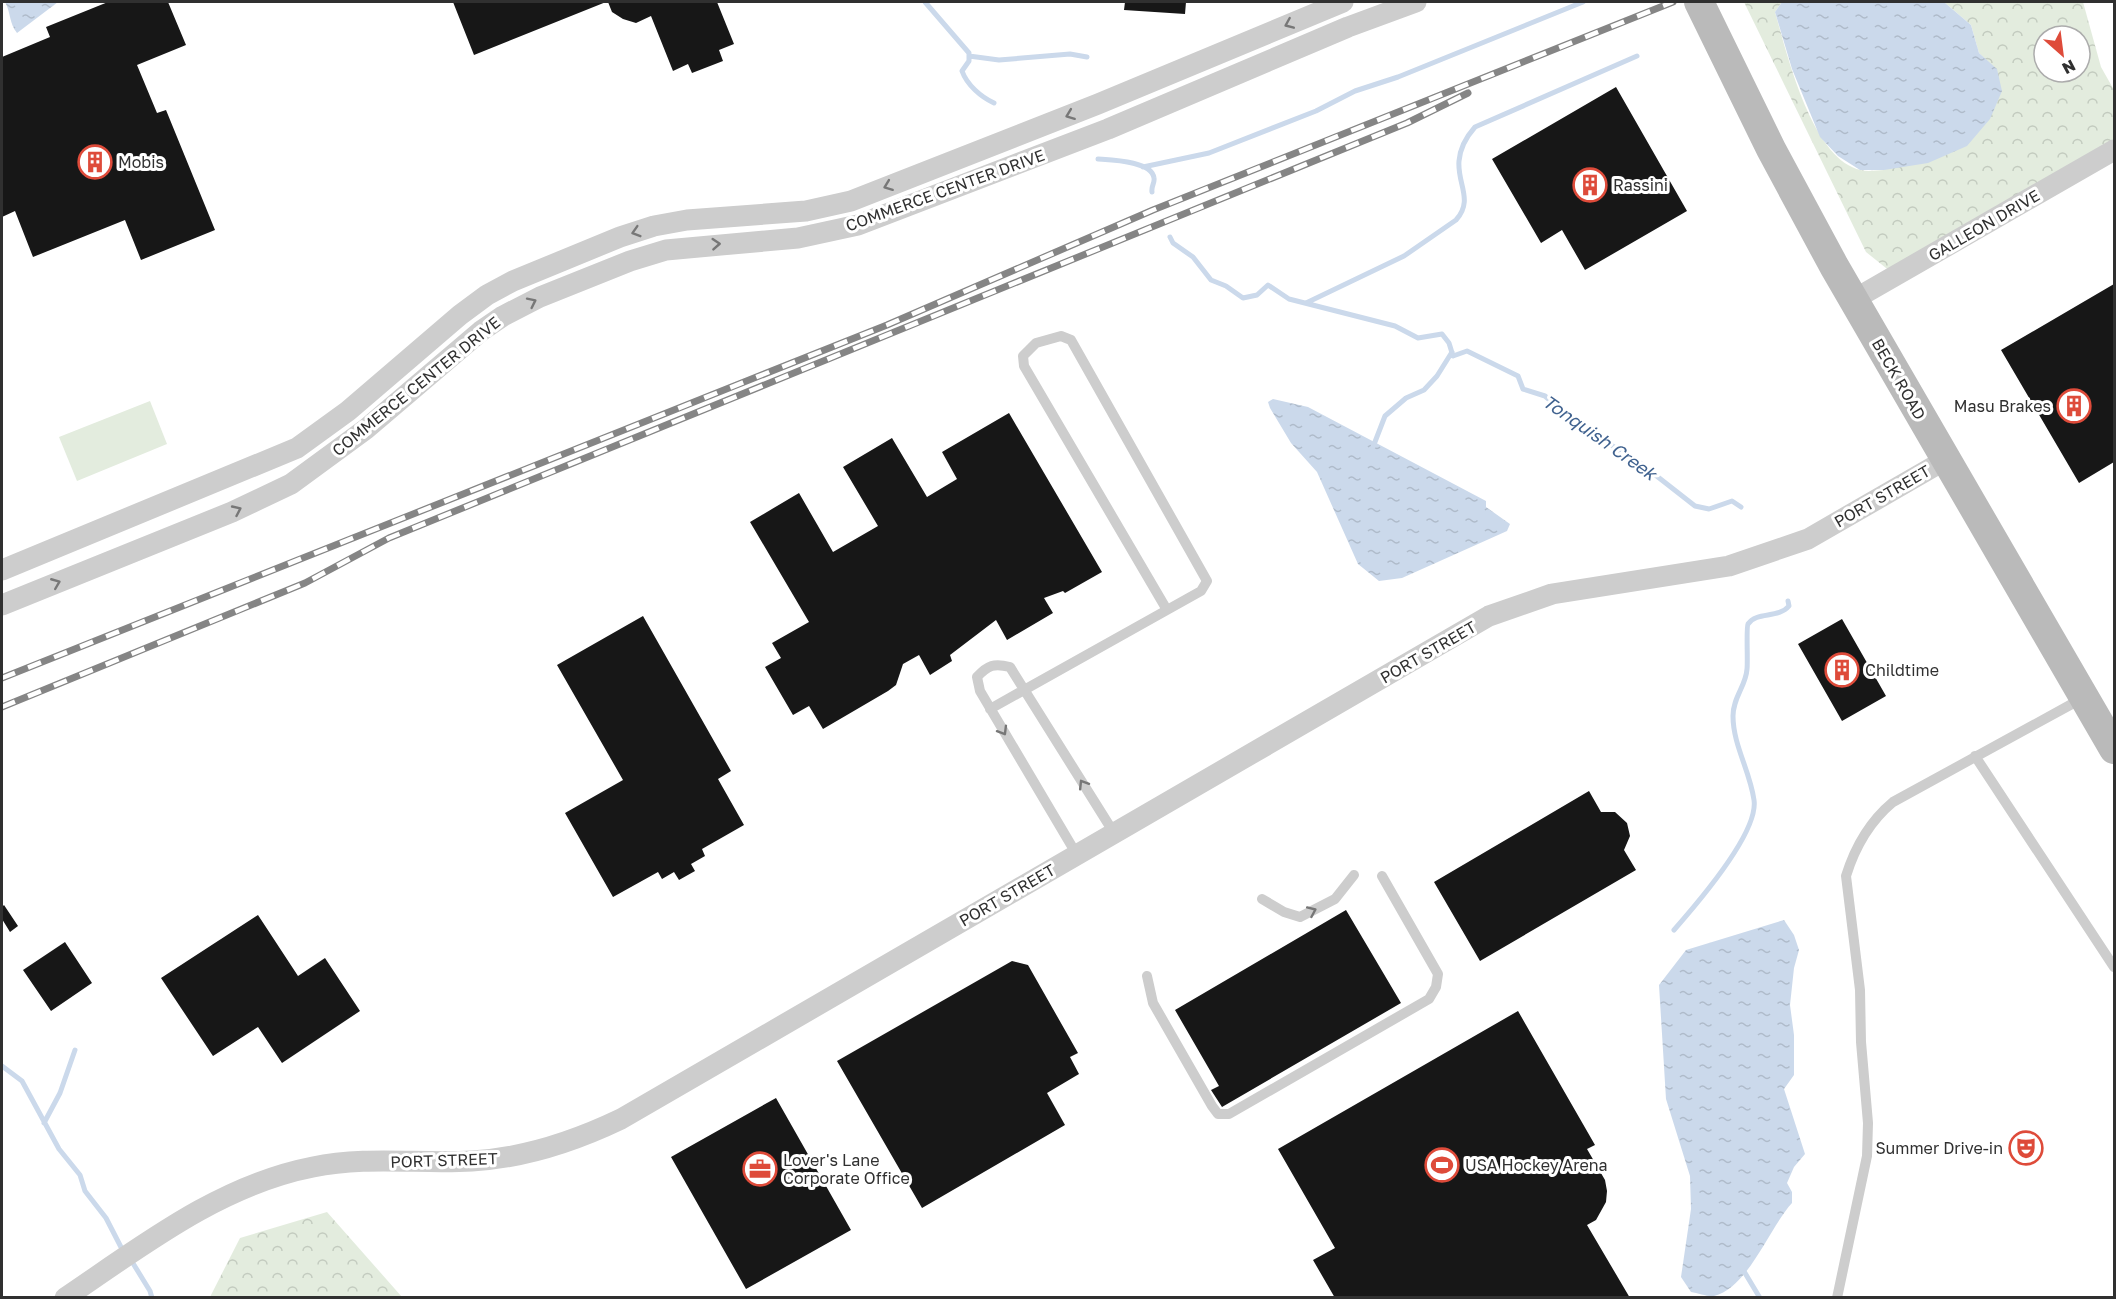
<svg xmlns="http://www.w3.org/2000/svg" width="2116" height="1299" viewBox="0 0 2116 1299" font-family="'Golos Text',sans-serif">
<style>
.forest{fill:url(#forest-crowns);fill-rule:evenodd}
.pitch{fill:#e3ecde}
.water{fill:url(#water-ripples)}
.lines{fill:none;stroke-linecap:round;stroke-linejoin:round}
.stream{stroke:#cbd9eb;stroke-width:5}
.building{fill:#171717}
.lane{stroke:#cdcdcd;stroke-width:10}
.street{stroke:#cdcdcd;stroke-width:21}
.secondary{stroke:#bababa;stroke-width:30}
.rail-casing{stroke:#858585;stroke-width:7}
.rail{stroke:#fff;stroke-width:4.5;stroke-dasharray:14;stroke-linecap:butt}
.oneway{stroke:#777}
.labels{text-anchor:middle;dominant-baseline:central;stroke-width:6;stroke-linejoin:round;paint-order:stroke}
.poi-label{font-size:16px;fill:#303030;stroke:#fff;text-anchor:start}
.street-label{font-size:16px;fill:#303030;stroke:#fff}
.water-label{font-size:18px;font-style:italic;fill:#40628f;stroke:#fff}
</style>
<defs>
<pattern id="forest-crowns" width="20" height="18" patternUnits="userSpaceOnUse" patternTransform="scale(1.5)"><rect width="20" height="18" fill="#e3ecde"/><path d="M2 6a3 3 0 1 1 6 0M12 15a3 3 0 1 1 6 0" fill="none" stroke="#c3cbbf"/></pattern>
<pattern id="water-ripples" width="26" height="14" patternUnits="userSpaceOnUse" patternTransform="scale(1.5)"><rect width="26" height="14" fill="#cbd9eb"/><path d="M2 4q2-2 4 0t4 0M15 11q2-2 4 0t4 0" fill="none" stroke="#afbbca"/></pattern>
</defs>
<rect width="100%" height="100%" fill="#fff"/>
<path class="forest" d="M1744,2H1782L1775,12C1787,54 1812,160 1861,170C1868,172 1877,170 1884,170L1997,70L1979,53L1971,25L1944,2H2083L2101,67L2114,90V150L1896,276L1866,252ZM2044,36H2080V72H2044Z
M327,1212L402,1297H210L240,1238Z"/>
<path class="pitch" d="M150,401L167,444L77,481L59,437Z"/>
<path class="water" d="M5,2H58L17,33C9,23 11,13 5,2Z
M1782,2H1944L1971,25L1979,53L1997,69L2002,91L1990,119L1967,146L1928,163L1884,170H1860L1838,156L1820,137L1792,69L1775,12Z
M1273,399L1308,407L1486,501V507L1510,524L1507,531L1402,578L1379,581L1358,564L1317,472L1291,443L1270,408L1268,402Z
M1784,920L1794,935L1799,950L1794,968L1790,1005L1794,1035V1075L1784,1089L1805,1154L1794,1167L1787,1183L1792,1192V1203C1769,1228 1748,1288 1714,1296C1708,1297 1698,1293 1691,1292L1681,1277L1691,1209L1690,1176L1666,1099L1659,985L1686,950Z"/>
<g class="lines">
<path class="stream" d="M925,2L969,53V61L962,71C967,85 981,97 994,103
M969,56L999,60L1070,54L1087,57
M1098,159C1111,160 1152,161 1154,178C1155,183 1151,186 1152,192
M1143,167L1209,153L1316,111L1355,91L1398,77L1583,2
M1170,237L1173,243L1193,257L1211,280L1226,286L1243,298L1257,295L1268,285L1289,299L1395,326L1418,338L1442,334L1449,343L1453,356L1467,351L1518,376L1523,389L1545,396L1577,424L1640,463L1695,506L1709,509L1732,501L1741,507
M1306,303L1404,256L1456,220C1474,200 1457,184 1459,161C1460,149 1467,136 1475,127L1637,56
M1373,447L1385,416L1406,398L1424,390L1437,376L1452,352
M1674,930C1696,905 1759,833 1754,800C1750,771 1733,745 1733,716C1733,697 1746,686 1747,669C1748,661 1746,627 1748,624C1757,611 1778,619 1789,606L1788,601
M2,1066L22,1081L59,1149L80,1175L85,1191L106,1218L124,1253
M44,1123L60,1093L75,1050
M131,1260L150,1291L152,1298
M1742,1268L1760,1298"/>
</g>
<path class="building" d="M108,2H168L186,45L137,65L157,113L166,110L215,230L141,260L125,220L33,257L15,211L2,217V57L50,37L46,27Z
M453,2H606L474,55Z
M608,2H717L734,44L719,50L723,61L692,73L688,64L673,71L651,16L636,23L623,19L612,12Z
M1125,2H1186L1185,14L1124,10Z
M1616,87L1687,211L1585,270L1562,230L1541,243L1492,159Z
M2114,284V462L2079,483L2001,350Z
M1009,413L1102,572L1065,593L1063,591L1044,598L1053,613L1007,640L996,620L950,655L952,661L930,675L919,655L903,664L896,685L888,691L823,729L809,706L793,715L765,667L781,658L772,643L809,622L750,522L799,493L833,552L878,526L843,467L892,438L927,497L957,479L942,452Z
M643,616L731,771L718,779L744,825L702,849L705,856L691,864L695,871L679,880L674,872L662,879L658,872L613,897L565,813L623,780L557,665Z
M1842,619L1886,696L1842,721L1798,644Z
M1589,791L1601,812H1615L1627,823L1630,836L1624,850L1636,870L1480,961L1434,882Z
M4,905L18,926L10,932L2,919V907Z
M1346,910L1401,1003L1222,1107L1211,1090L1219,1086L1175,1010Z
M258,915L298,976L325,958L360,1011L282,1063L258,1027L213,1056L161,978Z
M65,942L92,983L51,1011L23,970Z
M1012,961L1028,965L1078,1053L1070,1057L1079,1074L1047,1093L1065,1125L922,1208L837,1061Z
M1518,1011L1595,1145L1587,1149L1605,1180L1607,1191L1606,1202L1596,1220L1587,1225L1630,1298H1335L1313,1260L1335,1248L1278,1149Z
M776,1098L851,1230L746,1289L671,1157Z"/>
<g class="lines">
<path class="lane" d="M990,709L1167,610L1024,366L1023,356L1036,343L1061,336L1071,340L1207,581L1201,591L1167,610
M1975,756L2114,967
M1077,855L980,691L977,677C988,665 994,663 1010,667L1114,833
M1262,899L1284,912L1300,917L1335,899L1354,875
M1147,976L1153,1003L1212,1106L1218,1114H1229L1429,999L1436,987L1438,974L1382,876
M1837,1298L1867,1156L1868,1123L1861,1042L1860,990L1846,876C1855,847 1869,822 1893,802L2081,699"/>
<path class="street" d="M1853,300L2114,150
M2,570L297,448L348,411L460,315L487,295L513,281L620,237L654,226L687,220L806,211L851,201L1098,104L1343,2
M2,605L232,512L291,484L366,429L481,331L503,316L540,297L630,261L666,250L798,238L858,225L1108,129L1348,27L1416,2
M65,1298C142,1246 220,1185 313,1167C365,1156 420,1164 472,1161C525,1158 573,1142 621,1119L1489,616L1552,594L1729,566L1808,539L1945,460"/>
<path class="secondary" d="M1699,2L1771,149L1834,266L2114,749"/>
<g class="rail-casing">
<path id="rail" d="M2,678L887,325L1153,210L1673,2
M2,707L305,583L389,538L1407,123L1468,93"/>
</g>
<use href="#rail" class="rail"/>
</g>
<defs><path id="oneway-chevron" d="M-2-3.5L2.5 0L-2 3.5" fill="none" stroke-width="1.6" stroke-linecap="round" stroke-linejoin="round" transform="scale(1.5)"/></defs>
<g class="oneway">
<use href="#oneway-chevron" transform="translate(1289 24) rotate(157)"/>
<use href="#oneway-chevron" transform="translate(1070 115) rotate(159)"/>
<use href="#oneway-chevron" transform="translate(888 186) rotate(159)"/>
<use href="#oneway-chevron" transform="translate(636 232) rotate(163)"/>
<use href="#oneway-chevron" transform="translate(716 244) rotate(-4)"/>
<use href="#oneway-chevron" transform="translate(532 302) rotate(-26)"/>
<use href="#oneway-chevron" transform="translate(237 510) rotate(-25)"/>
<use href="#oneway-chevron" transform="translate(56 583) rotate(-22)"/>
<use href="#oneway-chevron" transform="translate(1003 731) rotate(59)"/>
<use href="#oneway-chevron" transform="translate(1083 784) rotate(-122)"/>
<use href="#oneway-chevron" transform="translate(1312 911) rotate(-24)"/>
</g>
<defs>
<g id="building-ring" transform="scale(1.725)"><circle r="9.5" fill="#fff" stroke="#de4b3a" stroke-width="1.5"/><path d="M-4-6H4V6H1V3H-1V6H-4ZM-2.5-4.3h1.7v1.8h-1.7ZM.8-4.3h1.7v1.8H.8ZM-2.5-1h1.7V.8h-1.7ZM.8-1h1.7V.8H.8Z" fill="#de4b3a"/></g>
<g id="theatre-ring" transform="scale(1.725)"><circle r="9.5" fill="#fff" stroke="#de4b3a" stroke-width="1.5"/><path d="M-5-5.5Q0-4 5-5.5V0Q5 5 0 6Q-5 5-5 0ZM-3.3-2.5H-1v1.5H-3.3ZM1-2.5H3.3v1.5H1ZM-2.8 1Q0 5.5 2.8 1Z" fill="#de4b3a"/></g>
<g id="stadium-ring" transform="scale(1.725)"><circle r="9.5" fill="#fff" stroke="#de4b3a" stroke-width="1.5"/><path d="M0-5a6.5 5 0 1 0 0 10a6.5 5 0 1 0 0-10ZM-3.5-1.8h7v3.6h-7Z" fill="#de4b3a"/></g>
<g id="office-ring" transform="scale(1.725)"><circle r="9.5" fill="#fff" stroke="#de4b3a" stroke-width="1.5"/><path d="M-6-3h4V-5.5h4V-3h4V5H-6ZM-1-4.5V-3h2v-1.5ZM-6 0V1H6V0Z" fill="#de4b3a"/></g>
</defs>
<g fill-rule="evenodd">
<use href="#building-ring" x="95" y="162"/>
<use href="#building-ring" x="1590" y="185"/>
<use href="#building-ring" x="2074" y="406"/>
<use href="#building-ring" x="1842" y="670"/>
<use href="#theatre-ring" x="2026" y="1148"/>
<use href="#stadium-ring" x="1442" y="1165"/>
<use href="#office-ring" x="760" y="1169"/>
</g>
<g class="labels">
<g class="poi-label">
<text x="118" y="162">Mobis</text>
<text x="1613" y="185">Rassini</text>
<text x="2051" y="406" text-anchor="end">Masu Brakes</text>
<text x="1865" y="670">Childtime</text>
<text x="2003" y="1148" text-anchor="end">Summer Drive-in</text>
<text x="783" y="1160">Lover's Lane<tspan x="783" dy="18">Corporate Office</tspan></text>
<text x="1465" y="1165">USA Hockey Arena</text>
</g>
<g class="street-label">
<text transform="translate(945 190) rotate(-20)">COMMERCE CENTER DRIVE</text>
<text transform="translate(1984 225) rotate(-30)">GALLEON DRIVE</text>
<text transform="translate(1899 379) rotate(60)">BECK ROAD</text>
<text transform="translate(416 386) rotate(-39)">COMMERCE CENTER DRIVE</text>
<text transform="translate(1882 496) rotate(-30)">PORT STREET</text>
<text transform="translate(1428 652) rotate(-30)">PORT STREET</text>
<text transform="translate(1007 895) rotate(-30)">PORT STREET</text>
<text transform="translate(444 1160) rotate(-2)">PORT STREET</text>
</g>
<g class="water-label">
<text transform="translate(1600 437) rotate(35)">Tonquish Creek</text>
</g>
</g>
<rect width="2116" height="1299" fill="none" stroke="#303030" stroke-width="6"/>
<g transform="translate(2062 54) rotate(152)"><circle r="28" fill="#ffffff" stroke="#acacac" stroke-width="1.5"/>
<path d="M0-4.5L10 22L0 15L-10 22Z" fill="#de4b3a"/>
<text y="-9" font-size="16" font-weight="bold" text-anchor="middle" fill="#303030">N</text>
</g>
</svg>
